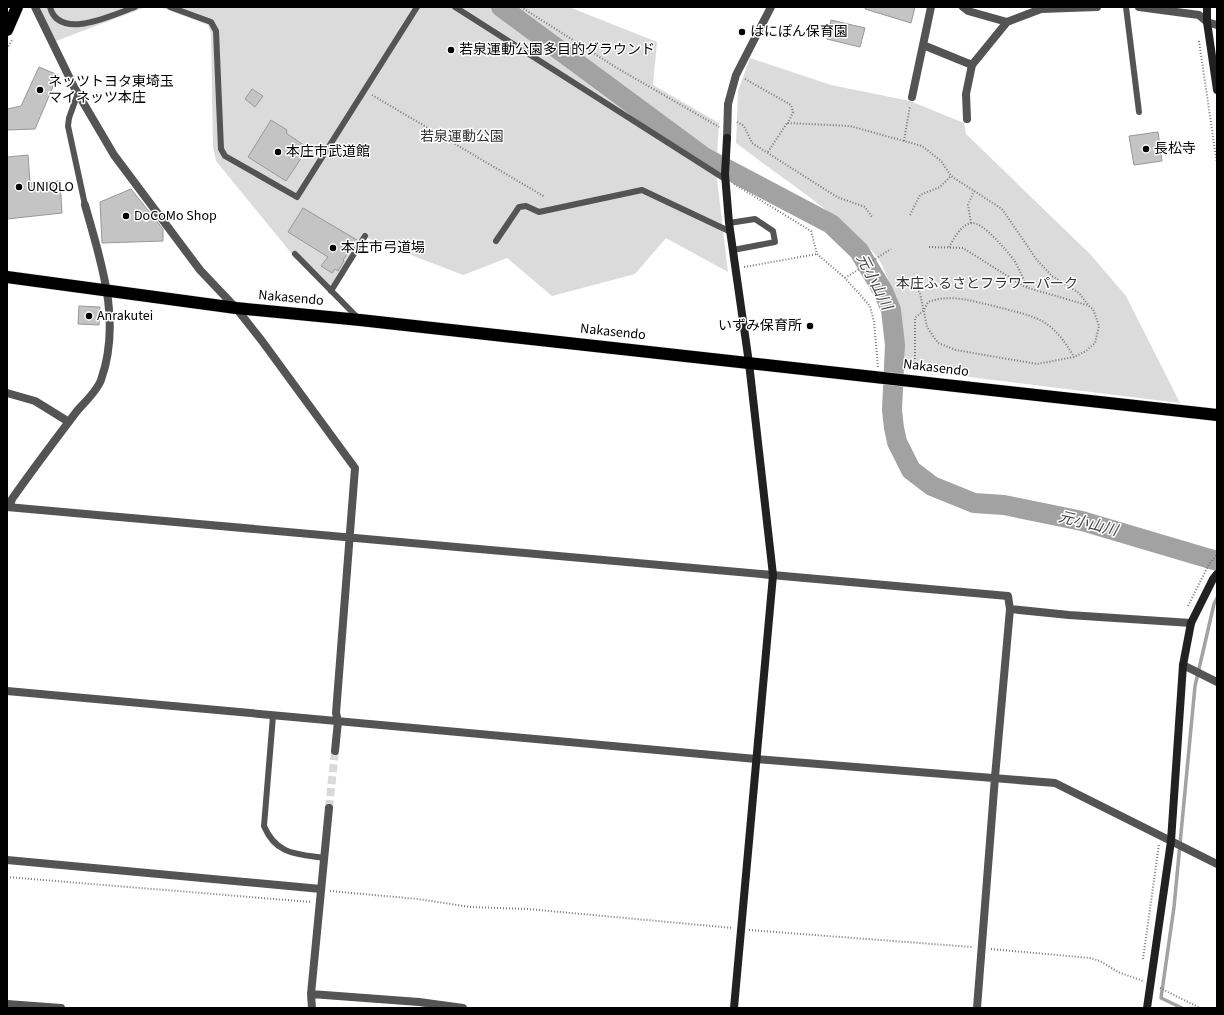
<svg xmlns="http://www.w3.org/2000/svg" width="1224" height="1015" viewBox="0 0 1224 1015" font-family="'Source Sans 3','Noto Sans JP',sans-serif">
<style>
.green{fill:#dbdbdb}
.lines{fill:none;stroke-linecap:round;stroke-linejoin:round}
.stream{stroke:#a2a2a2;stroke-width:3.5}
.river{stroke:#a2a2a2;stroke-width:20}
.building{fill:#c4c4c4;stroke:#989898}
.street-tunnel{stroke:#d9d9d9;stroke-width:8;stroke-dasharray:8 4;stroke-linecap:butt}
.highway-casing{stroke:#dbdbdb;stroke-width:13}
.path{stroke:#767676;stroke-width:2;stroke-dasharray:1 2;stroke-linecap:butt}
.lane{stroke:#545454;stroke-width:6}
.street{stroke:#545454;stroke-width:8}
.secondary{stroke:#212121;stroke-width:8}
.highway{stroke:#000;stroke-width:12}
.poi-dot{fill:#000;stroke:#fff;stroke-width:1.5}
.labels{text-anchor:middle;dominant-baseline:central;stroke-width:3;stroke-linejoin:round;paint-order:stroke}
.poi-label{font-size:14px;fill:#000;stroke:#fff;text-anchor:start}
.park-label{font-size:14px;fill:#323232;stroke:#fff}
.street-label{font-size:14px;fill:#000;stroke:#fff}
.water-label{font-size:15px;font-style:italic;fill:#434343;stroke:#fff}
</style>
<rect width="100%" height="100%" fill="#fff"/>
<path class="green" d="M39,7H146L56,41Z
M160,7H569L657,42L653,85L719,123L716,171L728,272L666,238L635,274L552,296L507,258L463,275L362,236L331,288L296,251L292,254L216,161L213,147L211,34L208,25Z
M750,58L831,85L910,101L964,123L966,134L1090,254L1126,296L1180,403L906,369C903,334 896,288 878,258C873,251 864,244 858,238C821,202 777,175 736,143L738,91Z"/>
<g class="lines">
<path class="stream" d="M1182,1008L1161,998L1174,907L1195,686L1214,604L1217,598"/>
<path class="river" d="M501,7L704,157L831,224L859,251L883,291L891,310L895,345L892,410L894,428L897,442L911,470L932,486L974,503L1004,505L1082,521L1217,561"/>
</g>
<path class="building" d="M866,7H915L911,23L865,9Z
M831,20L865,28L860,47L827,39Z
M39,67L58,75L35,129L7,130V109L21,106Z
M252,89L263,96L255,107L245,99Z
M271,120L287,130L286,133L308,148L286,181L248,157Z
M1158,132L1162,161L1134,165L1129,136Z
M28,155L30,183L60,181L62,213L7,219V157Z
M131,189L163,229V241L102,243L100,202Z
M303,208L357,240L343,260L344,261L338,271L335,269L332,273L321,266L328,257L288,232Z
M79,306L100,307L99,325L78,324Z"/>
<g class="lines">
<path class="street-tunnel" d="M329,808L335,751"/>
<g class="highway-casing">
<path id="highway" d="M7,30L17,7
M7,277L236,308L360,320L1217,415"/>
</g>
<path class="path" d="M521,7L617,68L719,127
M1199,41L1217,164
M7,49L12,40
M745,79L791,105L793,112L788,123L850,126L922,146L941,161L951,176L1002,209L1037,260L1052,276L1079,293L1089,306L1093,309L1099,326L1095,343L1086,351L1074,357L1037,364L956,350L938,343L927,327L920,293L910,278
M372,95L545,197
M737,122L744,126L752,143L837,197L865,207L872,217
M904,141L910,106
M768,152L787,123
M734,184L811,231L817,254L845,278L870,306L874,322L878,367
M910,215L920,195L940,187L951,176
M971,223L968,205L974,191
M929,247L963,248L1025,287L1087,305
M949,247C954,239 961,224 972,223C983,222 1007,251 1014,260C1019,268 1023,279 1028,288
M744,267L817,254
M845,278L891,249
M915,371V318L924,310L928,302C952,293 975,302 998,307C1013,311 1028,314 1042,321C1056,329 1066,343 1074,357
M1188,606L1209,564L1217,555
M7,877L311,902
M330,891L418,899L470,907L528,909L733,928
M749,930L972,947
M991,949L1090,958L1100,961L1118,972L1143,981
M1143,959L1159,844
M1160,988L1200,1008"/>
<path class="lane" d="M50,7C59,42 114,14 135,7
M170,7L211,22L216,31L221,149L225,156L297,197L417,7
M455,7L725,179
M1126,7L1139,112
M78,93L69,118L68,126L85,205
M729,223L755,219L773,231L775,242L733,250
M496,241L519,207L526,206L539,212L642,190L731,232
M295,254L358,318
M331,291L365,236
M273,716L264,826C276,855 297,854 325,858"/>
<path class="street" d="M35,7L74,87L114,155L200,270L236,308L262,341L355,468L336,713L338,721L335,751
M963,7L968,11L1007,22
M1139,7L1199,15L1207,22L1217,25
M923,45L972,65
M912,97L931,7
M967,119L966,94L972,65L1007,22L1041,9L1097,7
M727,138L728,104L736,75L771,7
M7,393L35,401L69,422
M10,506L12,499C33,469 55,440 77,411C85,402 97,391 101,380C122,321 101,262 85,205
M7,507L1008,596L1010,609L995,777L977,1008
M1010,609L1069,615L1191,623
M1183,665L1217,682
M7,691L756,759L1055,783L1217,864
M7,860L321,889
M311,994L419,1002L463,1008
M7,1004L61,1008
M312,1008L311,994L329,808"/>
<path class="secondary" d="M1207,7V22L1217,90
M727,138L725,174L729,223L749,363L773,575L734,1008
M1147,1008L1171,841L1183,665L1191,623L1213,579L1217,574"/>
<use href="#highway" class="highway"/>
</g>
<g class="poi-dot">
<circle cx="742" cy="32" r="4"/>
<circle cx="451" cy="50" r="4"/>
<circle cx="40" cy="90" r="4"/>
<circle cx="1146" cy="149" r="4"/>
<circle cx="278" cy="152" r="4"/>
<circle cx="19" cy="187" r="4"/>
<circle cx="126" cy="216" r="4"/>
<circle cx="333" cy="248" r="4"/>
<circle cx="89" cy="316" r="4"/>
<circle cx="810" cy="326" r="4"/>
</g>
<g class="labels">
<g class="poi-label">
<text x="750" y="32">はにぽん保育園</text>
<text x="459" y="50">若泉運動公園多目的グラウンド</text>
<text x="48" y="82">ネッツトヨタ東埼玉<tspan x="48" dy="16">マイネッツ本庄</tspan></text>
<text x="1154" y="149">長松寺</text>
<text x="286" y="152">本庄市武道館</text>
<text x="27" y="187">UNIQLO</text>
<text x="134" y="216">DoCoMo Shop</text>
<text x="341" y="248">本庄市弓道場</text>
<text x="97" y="316">Anrakutei</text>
<text x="802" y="326" text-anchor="end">いずみ保育所</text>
</g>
<g class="park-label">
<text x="462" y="137">若泉運動公園</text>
<text x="987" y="284">本庄ふるさとフラワーパーク</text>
</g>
<g class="street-label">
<text transform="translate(291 298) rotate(5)">Nakasendo</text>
<text transform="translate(613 332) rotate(6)">Nakasendo</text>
<text transform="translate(936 368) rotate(7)">Nakasendo</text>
</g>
<g class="water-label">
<text transform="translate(874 282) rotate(63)">元小山川</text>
<text transform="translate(1088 524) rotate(14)">元小山川</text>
</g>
</g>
<rect width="1224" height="1015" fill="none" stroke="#000000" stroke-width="16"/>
</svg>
